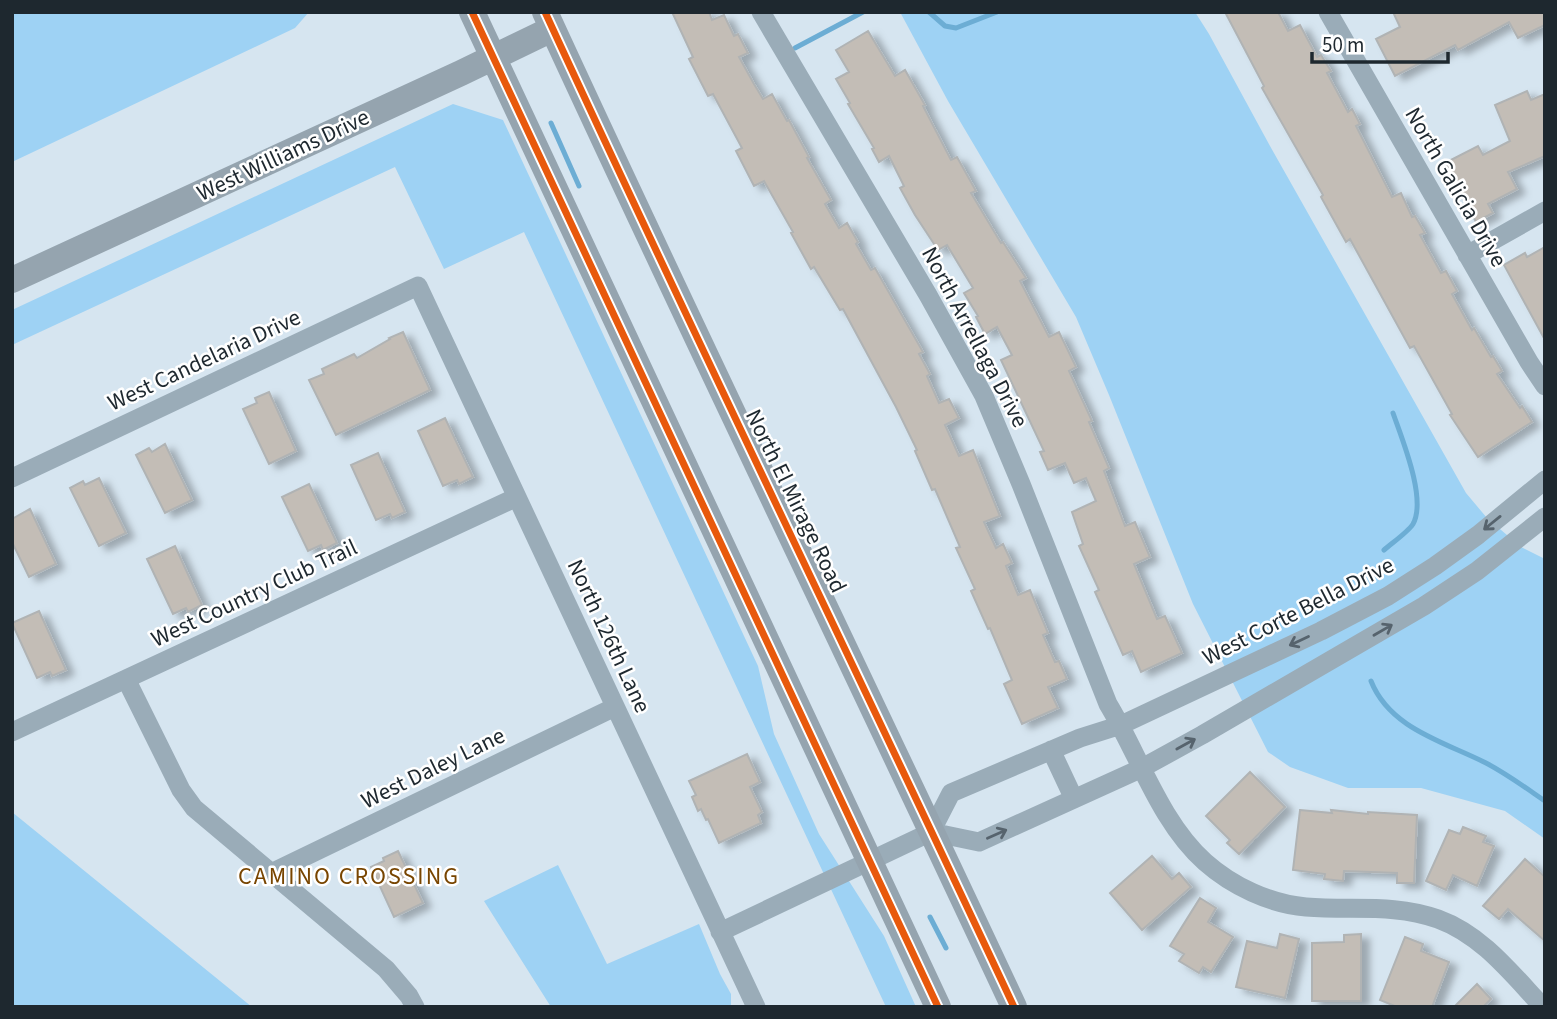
<svg xmlns="http://www.w3.org/2000/svg" width="1557" height="1019" viewBox="0 0 1557 1019" font-family="'Source Sans 3',sans-serif">
<style>
.green{fill:#9ed2f4}
.lines{fill:none;stroke-linecap:round;stroke-linejoin:round}
.stream{stroke:#6cadd4;stroke-width:5}
.building{fill:#c3bdb6;stroke:#b0b3b4;stroke-width:2;filter:url(#shadow)}
.minor{stroke:#9aacb8;stroke-width:19}
.major{stroke:#95a4af;stroke-width:26}
.cycleway-casing{stroke:#fff;stroke-width:11}
.cycleway{stroke:#e8590c;stroke-width:7}
.oneway{stroke:#56636d}
.labels{text-anchor:middle;dominant-baseline:central;stroke-width:5;stroke-linejoin:round;paint-order:stroke}
.street-label{font-size:23px;fill:#1e282f;stroke:#fff}
.neighbourhood-label{font-size:24px;letter-spacing:2px;fill:#784500;stroke:#fff}
</style>
<defs>
<filter id="shadow"><feDropShadow dx="8" dy="4.5" stdDeviation="3.5" flood-color="#0004"/></filter>
</defs>
<rect width="100%" height="100%" fill="#d6e5f0"/>
<path class="green" d="M12,12H309L295,28L12,162Z
M900,12H1195L1209,34L1270,146L1466,493L1487,518L1521,547L1545,559V839L1505,811L1421,788H1348L1290,767L1268,752L1193,604L1109,395L1076,317L948,101Z
M453,104L503,120L758,666L774,734L819,834L884,936L916,1007H886L524,232L444,269L395,167L12,345V310Z
M12,812L252,1007H12Z
M558,865L607,964L699,924L720,974L731,994V1007H551L484,901Z"/>
<g class="lines">
<path class="stream" d="M929,12L945,26L956,28L997,12
M795,48L863,12
M551,123L579,186
M1384,550C1392,543 1408,532 1413,524C1427,499 1402,439 1393,413
M1371,681C1390,729 1445,742 1486,763C1507,774 1526,788 1545,801
M930,917L946,948"/>
</g>
<path class="building" d="M672,12H709L712,20L724,15L734,36L738,34L748,53L739,57L754,84L763,99L772,94L787,121L789,120L809,157L807,158L831,200L825,204L839,228L847,223L858,242L856,244L871,270L875,268L923,352L919,354L930,374L927,376L939,403L949,399L959,418L945,425L959,456L973,450L1000,516L984,522L996,548L1003,544L1012,563L1006,566L1018,595L1030,590L1048,633L1043,635L1055,662L1059,661L1067,679L1048,687L1058,708L1022,724L1004,684L1012,680L990,628L988,629L971,591L975,589L956,548L960,547L935,489L932,490L915,451L917,450L896,407L843,309L840,310L814,267L811,269L791,233L793,232L764,181L754,186L736,151L742,148L713,94L708,96L689,59L693,57Z
M1225,12H1278L1288,31L1300,25L1317,57L1321,55L1331,71L1327,73L1348,112L1352,109L1360,124L1356,126L1392,197L1401,193L1412,217L1415,216L1425,233L1420,235L1441,273L1446,271L1457,291L1452,294L1472,330L1474,328L1491,357L1493,356L1502,371L1497,374L1520,408L1522,406L1532,422L1478,457L1450,415L1452,414L1414,346L1410,348L1350,239L1346,242L1321,197L1323,195L1262,88L1264,86Z
M1393,12H1545V25L1518,38L1509,22L1458,50L1455,45L1395,76L1376,39L1400,27Z
M868,31L895,76L905,70L925,105L923,106L951,160L957,157L976,191L971,193L1001,243L1003,242L1026,278L1020,281L1049,337L1059,332L1076,367L1069,371L1092,421L1089,422L1109,468L1104,471L1125,526L1135,522L1150,557L1134,564L1157,619L1165,616L1182,653L1141,672L1132,651L1123,655L1095,592L1099,590L1079,546L1083,544L1072,512L1096,501L1086,478L1074,483L1065,463L1048,470L1040,452L1044,451L1001,360L1012,355L997,327L985,334L976,317L978,316L964,293L973,288L947,245L938,250L915,215L900,188L904,186L889,156L879,162L872,149L874,148L848,104L850,103L836,79L849,72L836,50Z
M1527,91L1531,100L1545,94V156L1508,172L1517,189L1488,204L1493,213L1476,222L1445,163L1478,146L1483,155L1510,141L1495,105Z
M1545,247V340L1504,265L1525,253L1527,257Z
M403,332L430,390L336,435L309,380L324,374L322,369L354,354L357,358L390,339L389,338Z
M269,392L296,451L269,464L243,409L257,403L255,398Z
M445,418L473,477L459,484L457,480L443,486L418,431Z
M165,444L192,500L165,513L136,455L149,448L152,452Z
M378,453L405,512L392,518L390,514L376,520L351,465Z
M99,478L126,533L99,546L70,488L83,481L85,485Z
M309,484L337,543L323,550L321,545L308,551L282,497Z
M30,509L56,564L29,577L12,542V519Z
M175,546L202,605L188,612L186,608L173,614L147,559Z
M39,611L66,670L52,676L50,672L37,678L12,623Z
M747,754L760,782L750,787L762,812L758,815L761,823L719,843L708,819L706,820L701,809L698,811L692,797L696,795L689,781Z
M1250,772L1285,807L1239,854L1227,843L1230,840L1206,816Z
M1300,810L1332,813L1331,810L1368,814V812L1417,815L1414,883H1397V873L1344,871L1343,881L1324,879L1325,874L1293,870Z
M1463,827L1486,836L1483,842L1494,846L1477,886L1453,875L1446,890L1426,881L1449,830L1460,834Z
M398,851L423,903L394,917L371,867L384,861L383,858Z
M1152,856L1172,879L1179,873L1191,887L1142,930L1110,893Z
M1525,859L1545,877V941L1508,909L1499,919L1483,906Z
M1200,898L1216,908L1208,922L1233,937L1211,972L1203,967L1199,973L1179,961L1184,954L1170,946Z
M1280,934L1299,939L1285,998L1236,987L1247,941L1277,948Z
M1361,934V1001H1312V943L1344,942V935Z
M1405,937L1423,944L1421,951L1449,962L1432,1007H1397L1380,1000Z
M1477,984L1491,999L1483,1007H1454Z"/>
<g class="lines">
<path class="minor" d="M761,12L928,295L984,396L1021,484L1108,704C1139,755 1160,822 1205,862C1232,886 1270,904 1306,907C1352,911 1393,903 1438,919C1482,935 1511,973 1543,1007
M1328,12L1529,362L1545,386
M1467,255L1545,211
M12,478L418,286L756,1007
M126,679L181,790L194,808L386,969L409,996L415,1007
M12,732L517,497
M1051,750L1074,799
M931,832L951,793L1080,738L1121,725L1321,631L1388,596L1435,566L1478,535L1545,480
M271,873L615,707
M720,932L931,832L979,842L1142,768L1202,735L1424,606L1477,571L1545,517"/>
<path class="major" d="M472,12L938,1007
M545,12C698,345 859,675 1014,1007
M12,280L461,73L552,29"/>
<g class="cycleway-casing">
<path id="cycleway" d="M472,12L938,1007
M545,12C698,345 859,675 1014,1007"/>
</g>
<use href="#cycleway" class="cycleway"/>
</g>
<defs><path id="oneway-shaft" d="M-6 0H5M1.5-3L5.5 0L1.5 3" fill="none" stroke-width="1.6" stroke-linecap="round" stroke-linejoin="round" transform="scale(1.75)"/></defs>
<g class="oneway">
<use href="#oneway-shaft" transform="translate(1492 523) rotate(141)"/>
<use href="#oneway-shaft" transform="translate(1383 630) rotate(-30)"/>
<use href="#oneway-shaft" transform="translate(1299 641) rotate(155)"/>
<use href="#oneway-shaft" transform="translate(1186 744) rotate(-29)"/>
<use href="#oneway-shaft" transform="translate(997 834) rotate(-24)"/>
</g>
<g class="labels">
<g class="street-label">
<text transform="translate(283 155) rotate(-25)">West Williams Drive</text>
<text transform="translate(1456 187) rotate(60)">North Galicia Drive</text>
<text transform="translate(975 337) rotate(62)">North Arrellaga Drive</text>
<text transform="translate(204 360) rotate(-25)">West Candelaria Drive</text>
<text transform="translate(796 501) rotate(64)">North El Mirage Road</text>
<text transform="translate(254 593) rotate(-25)">West Country Club Trail</text>
<text transform="translate(1298 611) rotate(-27)">West Corte Bella Drive</text>
<text transform="translate(609 636) rotate(65)">North 126th Lane</text>
<text transform="translate(433 768) rotate(-26)">West Daley Lane</text>
</g>
<g class="neighbourhood-label">
<text x="349" y="876">CAMINO CROSSING</text>
</g>
</g>
<rect width="1557" height="1019" fill="none" stroke="#1e282f" stroke-width="28"/>
<path d="M1312 52v10h136v-10" fill="none" stroke="#1e282f" stroke-width="3.5"/>
<text x="1322" y="52" font-size="21" fill="#1e282f" stroke="#ffffff" stroke-width="5" paint-order="stroke">50 m</text>
</svg>
